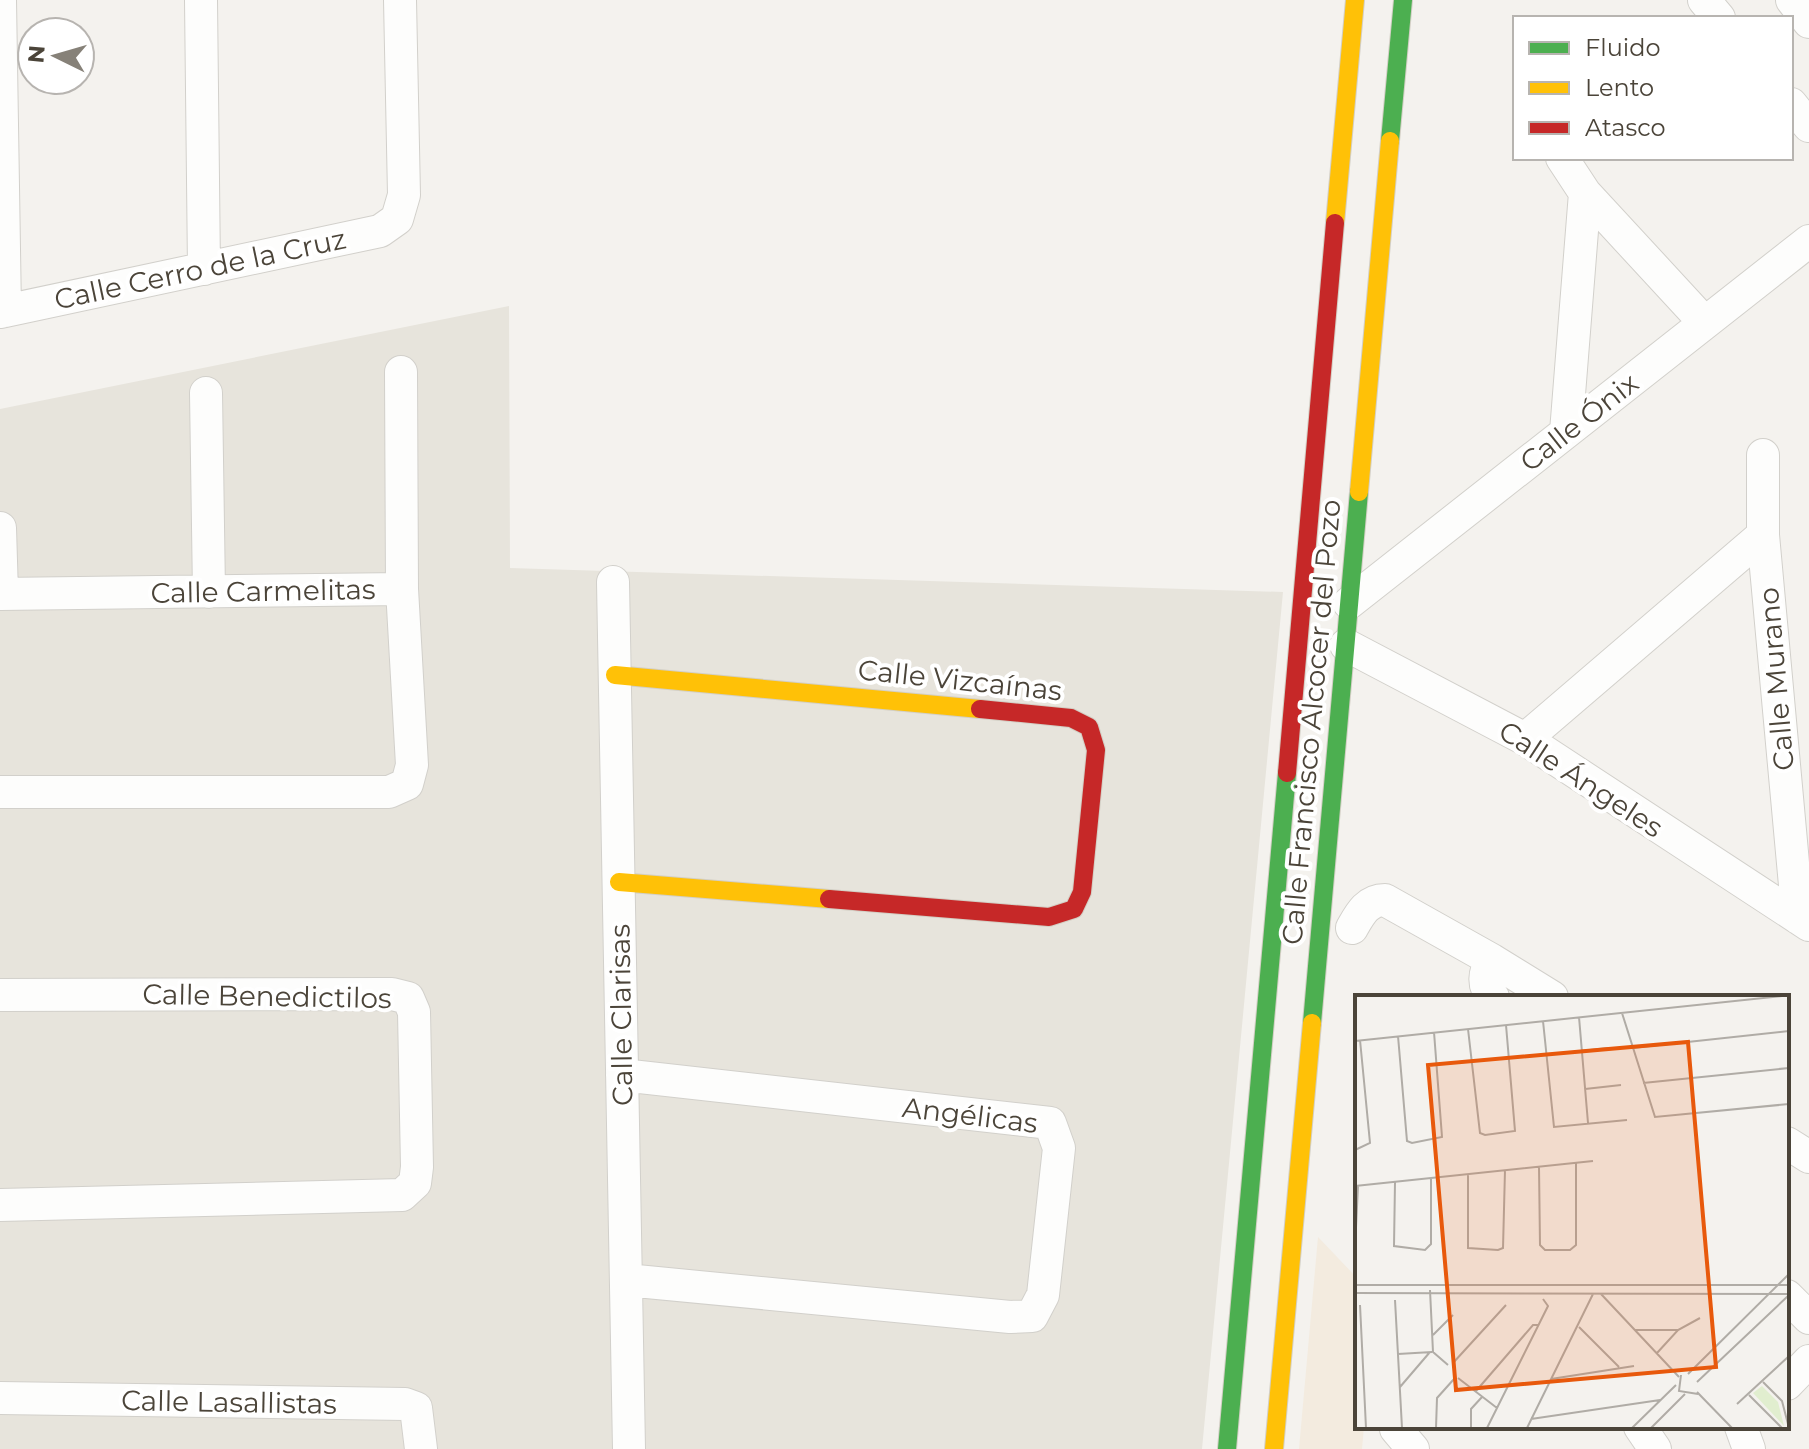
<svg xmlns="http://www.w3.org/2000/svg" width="1809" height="1449" viewBox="0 0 1809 1449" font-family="Montserrat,sans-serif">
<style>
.residential{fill:#e7e4dc}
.commercial{fill:#f3ebdf}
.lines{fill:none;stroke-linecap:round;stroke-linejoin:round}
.street-casing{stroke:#d2d0cb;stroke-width:34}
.fast-casing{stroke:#d3cfc5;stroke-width:20}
.slow-casing{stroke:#d3cfc5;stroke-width:20}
.jam-casing{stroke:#d3cfc5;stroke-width:20}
.street{stroke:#fdfdfc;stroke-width:32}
.fast{stroke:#4caf50;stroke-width:18}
.slow{stroke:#ffc107;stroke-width:18}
.jam{stroke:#c62828;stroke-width:18}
.labels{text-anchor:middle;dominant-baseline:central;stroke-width:8;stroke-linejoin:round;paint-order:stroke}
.street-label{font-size:28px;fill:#4b4439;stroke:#fff}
.inset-road{fill:none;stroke:#b0aca6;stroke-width:2}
.view{fill:#e8590c;fill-opacity:0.15;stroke:#e8590c;stroke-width:4}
.inset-edge{fill:none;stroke:#4b4439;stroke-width:4}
</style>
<rect width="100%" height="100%" fill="#f4f2ee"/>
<path class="residential" d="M509,306L510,568L1283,592L1202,1449H0V409Z"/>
<path class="commercial" d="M1318,1237L1357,1278V1427H1364L1362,1449H1299Z"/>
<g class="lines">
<g class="street-casing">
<path id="street" d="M0,0L5,311
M201,0L204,269
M1704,0L1719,18
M1792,0L1809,22
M1791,104L1809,126
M1562,158L1585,193L1705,323
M0,312L380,231L397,219L404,195L400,0
M206,393L209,592
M1566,432L1585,193
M1763,455V535L1798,918
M0,528L2,594
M613,582L629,1449
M0,594L402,589
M1349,603L1809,241
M1346,645L1525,739L1809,925
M1525,739L1763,535
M0,792H389L407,784L412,765L402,589L401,372
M1352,928C1360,914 1367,900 1385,900L1492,960L1552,997
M1492,960C1484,972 1482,986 1493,997
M0,995L392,994L408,998L414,1012L417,1167L415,1183L402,1195L0,1205
M622,1075L1050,1123L1059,1148L1043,1295L1032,1316L1010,1317L626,1280
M1787,1143L1809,1157
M1787,1296L1809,1318
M1787,1384L1809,1361
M0,1398L405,1404L416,1408L421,1449
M1640,1427L1655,1449
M1741,1427L1749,1449
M1396,1429L1413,1449"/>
</g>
<g class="fast-casing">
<path id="fast" d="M1390,141L1403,0
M1312,1023L1359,492
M1227,1449L1287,773"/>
</g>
<g class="slow-casing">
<path id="slow" d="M1335,223L1355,0
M1359,492L1390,141
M615,675L980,709
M619,882L829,899
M1274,1449L1312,1023"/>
</g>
<g class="jam-casing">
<path id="jam" d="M1287,773L1335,223
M829,899L1049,917L1074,909L1082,892L1096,750L1089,727L1071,718L980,709"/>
</g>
<use href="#street" class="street"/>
<use href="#fast" class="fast"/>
<use href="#slow" class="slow"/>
<use href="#jam" class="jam"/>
</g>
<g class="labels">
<g class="street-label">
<text transform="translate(200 269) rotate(-12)">Calle Cerro de la Cruz</text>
<text transform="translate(1579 422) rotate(-38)">Calle Ónix</text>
<text transform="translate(263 591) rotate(-1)">Calle Carmelitas</text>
<text transform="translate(1776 679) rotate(-95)">Calle Murano</text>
<text transform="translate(960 680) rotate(6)">Calle Vizcaínas</text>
<text transform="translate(1311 722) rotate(-85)">Calle Francisco Alcocer del Pozo</text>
<text transform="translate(1581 779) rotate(33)">Calle Ángeles</text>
<text transform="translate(267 996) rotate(1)">Calle Benedictilos</text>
<text transform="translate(621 1015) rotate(-91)">Calle Clarisas</text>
<text transform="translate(970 1115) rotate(7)">Angélicas</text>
<text transform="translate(229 1402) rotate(1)">Calle Lasallistas</text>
</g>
</g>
<g transform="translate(1355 995)">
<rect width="434" height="434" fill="#f4f2ee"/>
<path d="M407,391L423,407L429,431L398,398Z" fill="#e1eecf"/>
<path class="inset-road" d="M267,18L300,122L434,109M224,22L233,128M188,26L199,132L272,125M113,34L125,138L130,140L160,136L151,30M43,41L52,146L57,148L87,142L79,37M0,46L427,1M277,53L434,36M226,56L253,53M288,88L434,73M230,94L266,90M0,155L15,148L5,45M184,172L185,250L190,255H215L221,250V168M113,179V253L143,255L148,253L150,175M40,187L39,251L70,255L76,249V183M0,191L238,166M0,253L3,191M0,290H434M75,295L78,357L93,370M0,298L434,299M246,299L324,382M40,305L47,433M5,310L11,433M224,332L264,372M280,335H323M78,340L98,320M302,358L323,335L345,323M43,359L77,357M98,368L151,310M333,379L434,279M326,380L324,396L343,399M103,383L142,413M196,384L279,371M342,387L434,300M408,387L427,406L434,433M45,392L75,357M121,396L178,330H184M342,397L377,433M394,400L427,433M382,409L433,362M176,424L305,405M81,433L82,403L99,384M116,433V414L127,402M132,433L193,311L188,304M172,433L238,299M277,433L321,390M296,433L330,399"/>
<path class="view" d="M333,47L361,372L101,395L73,70Z"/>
<rect width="434" height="434" class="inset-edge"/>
</g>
<rect x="1513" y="16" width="280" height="144" fill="#ffffff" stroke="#b7b4b0" stroke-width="2"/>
<rect x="1529" y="42" width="40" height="12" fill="#4caf50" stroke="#b7b4b0" stroke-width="2"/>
<text x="1585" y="56" font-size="24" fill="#4b4439">Fluido</text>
<rect x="1529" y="82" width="40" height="12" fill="#ffc107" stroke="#b7b4b0" stroke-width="2"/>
<text x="1585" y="96" font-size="24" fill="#4b4439">Lento</text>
<rect x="1529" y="122" width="40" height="12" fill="#c62828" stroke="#b7b4b0" stroke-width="2"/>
<text x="1585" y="136" font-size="24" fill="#4b4439">Atasco</text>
<g transform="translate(56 56) rotate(275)"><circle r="38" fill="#ffffff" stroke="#b7b4b0" stroke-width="2"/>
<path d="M0-6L14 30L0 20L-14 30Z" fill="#868178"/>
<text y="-12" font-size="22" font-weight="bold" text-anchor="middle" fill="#4b4439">N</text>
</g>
</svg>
